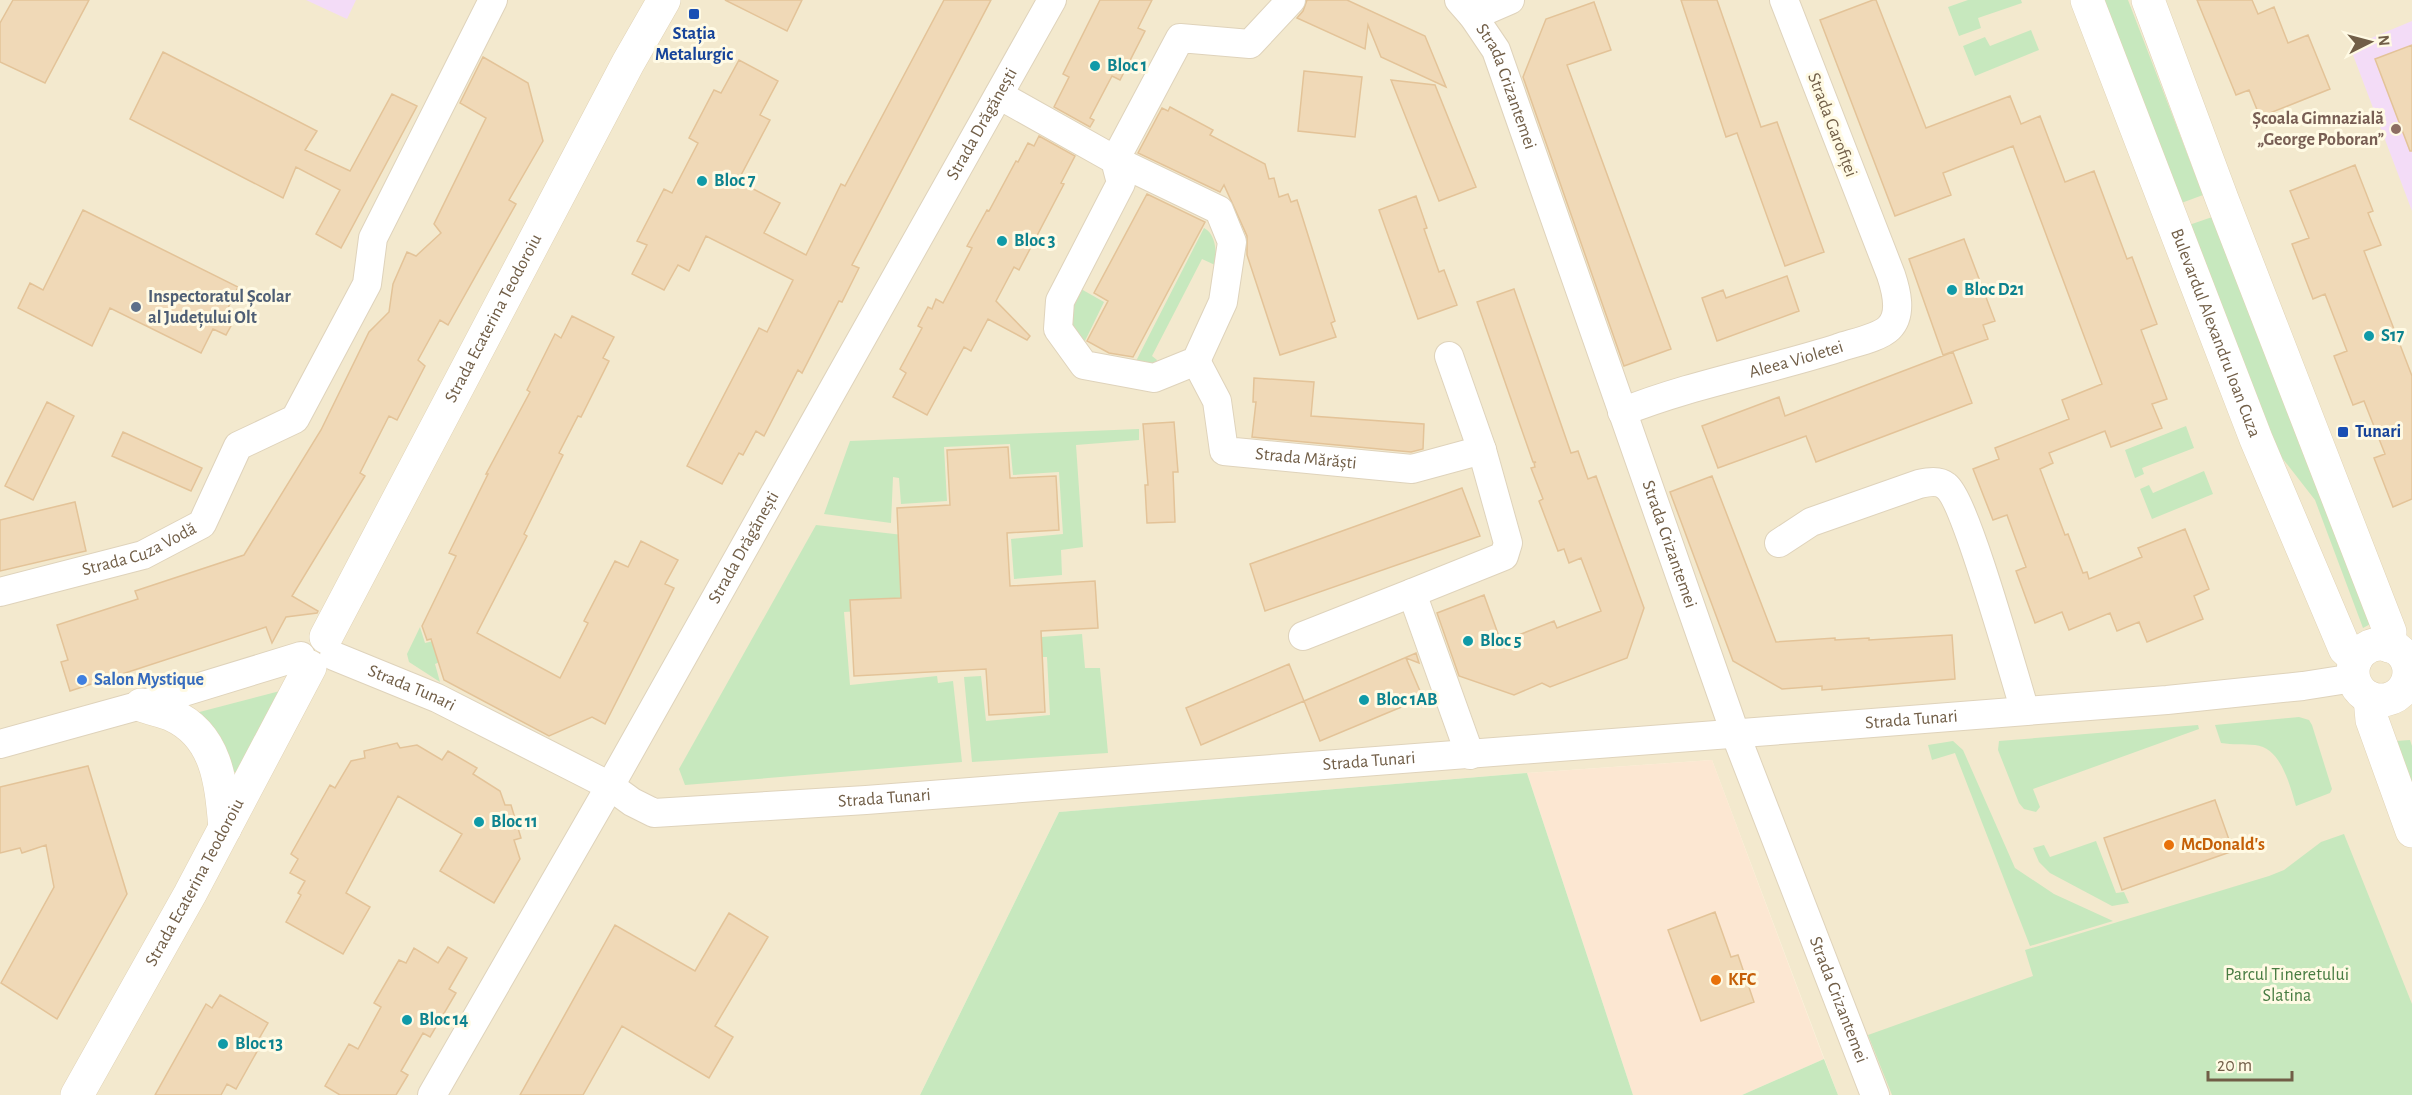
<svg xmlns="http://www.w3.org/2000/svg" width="2412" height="1095" viewBox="0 0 2412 1095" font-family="'Alegreya Sans',sans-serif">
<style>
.residential{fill:#f3e9ce}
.commercial{fill:#fce7d2}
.education{fill:#f3dcf7}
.green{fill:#c7e8be}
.building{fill:#f0d9b7;stroke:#e3c398;stroke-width:1.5}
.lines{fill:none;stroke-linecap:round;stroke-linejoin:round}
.minor-casing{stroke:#dfd3bb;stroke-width:30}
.secondary-casing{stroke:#e1d3b6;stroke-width:34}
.minor{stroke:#fff;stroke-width:28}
.secondary{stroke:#fff;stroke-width:33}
.transit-dot{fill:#1a4fb4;stroke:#fffae4;stroke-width:2}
.culture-dot{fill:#0f9aa8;stroke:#fffae4;stroke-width:2}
.education-dot{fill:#8d6e63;stroke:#fffae4;stroke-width:2}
.service-dot{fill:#5c6f8a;stroke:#fffae4;stroke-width:2}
.shop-dot{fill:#3f7fe0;stroke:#fffae4;stroke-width:2}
.food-dot{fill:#e8710a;stroke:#fffae4;stroke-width:2}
.labels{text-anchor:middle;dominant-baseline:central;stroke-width:6;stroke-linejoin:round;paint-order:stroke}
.transit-label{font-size:18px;font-weight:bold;fill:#164399;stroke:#fffae4}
.culture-label{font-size:18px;font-weight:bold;fill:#0d838f;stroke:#fffae4;text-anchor:start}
.street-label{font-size:18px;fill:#715e47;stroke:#fffae4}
.education-label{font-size:18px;font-weight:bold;fill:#785e54;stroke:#fffae4;text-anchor:end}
.service-label{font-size:18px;font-weight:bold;fill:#4e5e75;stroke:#fffae4;text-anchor:start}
.shop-label{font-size:18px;font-weight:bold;fill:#366cbe;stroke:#fffae4;text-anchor:start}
.food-label{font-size:18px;font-weight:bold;fill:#c56008;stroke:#fffae4;text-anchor:start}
.park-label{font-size:18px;fill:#487c42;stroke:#fffae4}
</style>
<rect width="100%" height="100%" fill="#fbf6df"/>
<path class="residential" d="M0,0H2412V1095H1838L1712,760L1527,773L1059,812L920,1095H0Z"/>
<path class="commercial" d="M1712,760L1824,1059L1742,1095H1633L1527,773Z"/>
<path class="education" d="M306,0H356L347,19Z
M2412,21V211L2350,47Z"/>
<path class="green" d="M1968,0H2021L2022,3L1978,18L1981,28L1959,36L1948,7Z
M2097,0H2128L2203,195L2176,205Z
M2031,30L2039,50L1975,76L1963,46L1985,37L1990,46Z
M2218,215L2374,622L2363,628L2315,500L2276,450L2189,225Z
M1204,228C1216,234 1217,253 1215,265L1202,259L1152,356L1157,360L1150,373L1134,365Z
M1074,285L1104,302L1085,341L1071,333Z
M2186,426L2194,448L2142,468L2144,474L2135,478L2125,450Z
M1139,429V440L1076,445L1083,547L1061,550L1062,575L1014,579L1011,539L1063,534L1059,472L1013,475L1010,444L944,447L947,501L901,504L899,478L893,477L891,523L824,514L850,441Z
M2204,471L2213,494L2152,519L2140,489L2149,485L2153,493Z
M816,525L903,535L980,603L844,612L850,685L937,676L938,683L953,681L962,762L685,785L679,769Z
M420,627L425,643L433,641L440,662L435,664L440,682L409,662L407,654Z
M1082,634L1085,668H1100L1108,753L972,762L964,677L981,676L986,721L1050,715L1047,657H1029L1028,638Z
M280,691L239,772H232L188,715Z
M2299,717L2309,720L2312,725L2332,789L2330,793L2296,806C2290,786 2281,747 2255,745C2243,744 2233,745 2221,743L2215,725Z
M2198,725L2199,729L2033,789L2040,807L2036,812L2024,809L2019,803L1998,750L1999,741Z
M2410,740L2412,746V783L2396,741Z
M1953,741L1963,750L2015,868L2054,894L2113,921L2030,946L1955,753L1932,760L1928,745Z
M1527,773L1633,1095H920L1059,812Z
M2344,834L2412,1004V1095H1892L1868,1035L2033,976L2025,950L2269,876L2284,870L2321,842Z
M2096,841L2116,893L2124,892L2129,903L2112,906L2050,873L2039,862L2033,848L2044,845L2050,857Z
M1824,1059L1838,1095H1742Z"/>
<path class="building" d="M13,0H89L45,83L0,62V23Z
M725,0H802L787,31Z
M944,0H991L852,265L859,268L842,302L839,301L802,373L798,370L764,436L756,431L743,455L739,453L722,484L687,466L759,328L767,332L793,280L706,236L689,271L678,265L664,290L632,274L647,245L637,241L664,189L672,193L698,143L689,138L714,90L721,93L739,60L778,81L760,115L770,120L738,181L780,203L764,233L806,255L841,184L845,186Z
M1100,0H1152L1138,28L1145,31L1120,80L1112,76L1090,118L1094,120L1090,127L1054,107L1069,77L1063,74Z
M1307,0H1347L1425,36L1446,87L1381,57L1368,25L1365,49L1297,18L1303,11Z
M1681,0H1717L1761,127L1777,122L1824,252L1785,266L1737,133L1726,137Z
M1873,0H1876L1926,128L2010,96L2021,124L2040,116L2065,182L2094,171L2127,259L2132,257L2157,324L2141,330L2167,399L2152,404L2162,428L2111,447L2105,431L2049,453L2053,463L2040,469L2065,535L2068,534L2083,573L2087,572L2089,579L2142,557L2138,548L2185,529L2209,589L2194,596L2203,619L2147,642L2139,622L2117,631L2110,613L2069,630L2062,612L2035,623L2016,571L2026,567L2007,515L1993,520L1973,469L1999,459L1995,448L2069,419L2062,400L2102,384L2013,146L1943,173L1951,195L1895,216L1820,20Z
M2197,0H2252L2258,14L2274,7L2288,43L2308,35L2330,89L2260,117L2249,90L2236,95Z
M1594,2L1611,50L1567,65L1671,349L1624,366L1523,77L1546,19Z
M2412,45V151H2410L2375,59Z
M163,52L317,131L305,150L350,171L392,94L417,106L341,248L316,234L340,190L296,167L283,198L130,119Z
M483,57L528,83L543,141L509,200L516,204L448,325L440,320L418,360L425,366L397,420L389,416L360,473L365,476L292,596L318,611L317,613L286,617L272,643L266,627L70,691L61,662L68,660L57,625L138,599L135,591L244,555L321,430L369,332L389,312L393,284L407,252L416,256L441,233L434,224L486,118L460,103Z
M1304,71L1362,77L1355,137L1298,131Z
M1391,80L1435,85L1476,187L1439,201Z
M1170,107L1213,130L1210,135L1265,164L1269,179L1274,178L1279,197L1288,194L1291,202L1297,200L1335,321L1331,323L1336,337L1280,355L1247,255V236L1224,185L1220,192L1138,153L1162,108L1168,111Z
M1039,136L1075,156L1061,183L1064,184L1019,270L1014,267L996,301L1030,336L1027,340L988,319L971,351L964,347L927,415L893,397L906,373L900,369L922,328L918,326L928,307L932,309L936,299L943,303L972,248L967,246L987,210L989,211L1016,161L1018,162L1028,143L1034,146Z
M2355,165L2373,211L2368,213L2381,245L2364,251L2412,376V499L2393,507L2374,458L2385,454L2364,401L2353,405L2334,356L2347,351L2325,294L2313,299L2292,244L2309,238L2290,191Z
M1147,194L1205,222L1133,357L1109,353L1087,341L1108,301L1094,293Z
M1416,196L1427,228L1424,229L1439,272L1444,270L1457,305L1418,319L1379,210Z
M83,210L238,287L228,308L238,313L226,335L213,329L201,353L110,308L92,346L18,308L30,283L43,290Z
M1964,239L1995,321L1983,325L1988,339L1943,355L1909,259Z
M1787,276L1799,311L1717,341L1702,298L1723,290L1726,298Z
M1514,289L1571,453L1578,451L1588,479L1596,476L1644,608L1627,658L1550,687L1542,683L1514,695L1459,676L1437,613L1484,595L1501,642L1554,621L1557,628L1601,611L1581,558L1569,563L1564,549L1558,551L1539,501L1543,499L1531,468L1535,467L1534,463L1536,462H1533L1477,302Z
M572,316L614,337L603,358L609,361L581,417L578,416L559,453L563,455L524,534L527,536L477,633L560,678L588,623L584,621L615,561L628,567L641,541L678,560L665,584L674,588L605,724L592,717L549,736L444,680L431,639L427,640L422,626L456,556L449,553L488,474H486L530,392L527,390L555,334L561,338Z
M1953,352L1972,403L1816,462L1806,436L1718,468L1702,426L1779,397L1785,416Z
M1254,378L1314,382L1311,416L1424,424L1423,449L1411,452L1252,437L1256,402H1253Z
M47,402L74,416L33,500L5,486Z
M1174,422L1178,472H1173L1175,522L1147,523L1145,485H1148L1143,424Z
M123,432L202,468L191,491L112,456Z
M1008,447L1010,478L1056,476L1059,530L1007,533L1010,586L1095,581L1098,628L1041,631L1045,712L989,715L986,669L854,676L850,600L901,598L897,508L950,505L947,450Z
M1712,476L1776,642L1835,638V640L1869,638V640L1952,635L1955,679L1822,690V686L1782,689L1733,661L1670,492Z
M1462,488L1480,536L1265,611L1250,564Z
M75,502L86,551L0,571V520Z
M1416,653L1419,663L1406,658L1423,698L1320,741L1304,701Z
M1289,664L1304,701L1201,745L1186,708Z
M397,743L400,748L417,745L442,760L448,751L477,768L473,774L500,791L505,805H511L521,838L514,840L520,859L494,903L440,871L462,834L398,796L346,893L370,907L343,954L286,922L301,895L298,893L305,881L290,873L298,859L291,854L330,785L335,788L351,761L365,758L364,751Z
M88,766L127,894L57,1019L1,983L54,887L46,845L22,853L20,848L0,853V787Z
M2215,800L2233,851L2122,890L2104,838Z
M1715,912L1731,957L1738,955L1754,1002L1701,1021L1668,930Z
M729,913L768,937L715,1026L733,1037L709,1078L622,1026L583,1095H520L615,925L695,971Z
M448,947L467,958L449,989L456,993L430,1037L423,1033L401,1071L408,1075L396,1095H340L325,1086L349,1044L358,1049L381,1007L374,1003L399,960L406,963L414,948L438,963Z
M220,995L268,1023L260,1037L264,1039L236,1089L227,1084L221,1095H155L206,1004L212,1008Z"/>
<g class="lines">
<g class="minor-casing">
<g id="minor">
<path id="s1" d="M1459,0L1473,16L1496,50L1735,733L1875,1095"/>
<path d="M1473,16L1510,0"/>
<path d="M999,95L1115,160L1219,210L1232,242L1223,302L1196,361L1154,378L1084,365L1058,329L1060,301L1121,183L1115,160L1180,38L1250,44L1291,0"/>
<path d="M1449,356L1482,450L1508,543L1504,556L1412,593L1470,755"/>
<path id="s2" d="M1196,361L1217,401L1224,451L1412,469L1482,450"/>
<path id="s3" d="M1622,412C1692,384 1766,371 1838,348C1852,343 1879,338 1889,328C1903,314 1896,290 1891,275L1784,0"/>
<path d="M1779,543L1811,522L1919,484C1928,482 1939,480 1946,486C1966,501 2014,676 2025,711"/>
<path id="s4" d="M0,592L143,555L202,524L238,446L295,419L367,284L373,238L493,0"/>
<path d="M1303,636L1412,593"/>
<path id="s5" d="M334,656L437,698L610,786L632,802L654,813L866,800L1821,727L2167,700L2303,686L2354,678"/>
<path d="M2409,672L2412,671"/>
<path d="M0,744L141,705L301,656"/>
<path id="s6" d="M432,1095L610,786L1052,0"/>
</g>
</g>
<g class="secondary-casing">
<g id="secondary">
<path id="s7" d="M2087,0L2256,439L2345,649L2356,659"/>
<path d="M2148,0L2222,199L2390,632L2389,646"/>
<path id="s8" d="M326,637L628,63L664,0"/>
<circle cx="2381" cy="672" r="28"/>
<path d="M2370,698L2372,720L2412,831"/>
<path d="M141,705C151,709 162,711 172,715C218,736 221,784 225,828"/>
<path id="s9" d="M77,1095L190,894L310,667"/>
</g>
</g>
<use href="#minor" class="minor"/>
<use href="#secondary" class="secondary"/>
</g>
<g class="transit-dot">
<rect x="688" y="8" width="12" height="12" rx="3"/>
<rect x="2337" y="426" width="12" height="12" rx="3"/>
</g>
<g class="culture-dot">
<circle cx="1095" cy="66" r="6"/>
<circle cx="702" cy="181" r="6"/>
<circle cx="1002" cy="241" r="6"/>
<circle cx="1952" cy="290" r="6"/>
<circle cx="2369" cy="336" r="6"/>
<circle cx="1468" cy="641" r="6"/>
<circle cx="1364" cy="700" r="6"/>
<circle cx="479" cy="822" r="6"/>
<circle cx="407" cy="1020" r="6"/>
<circle cx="223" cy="1044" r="6"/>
</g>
<circle class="education-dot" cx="2396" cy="129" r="6"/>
<circle class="service-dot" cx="136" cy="307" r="6"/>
<circle class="shop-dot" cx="82" cy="680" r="6"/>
<g class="food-dot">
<circle cx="2169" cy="845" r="6"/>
<circle cx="1716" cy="980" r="6"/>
</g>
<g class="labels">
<g class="transit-label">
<text x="694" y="34">Stația<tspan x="694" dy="21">Metalurgic</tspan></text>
<text x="2355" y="432" text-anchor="start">Tunari</text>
</g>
<g class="culture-label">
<text x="1107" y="66">Bloc 1</text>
<text x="714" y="181">Bloc 7</text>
<text x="1014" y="241">Bloc 3</text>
<text x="1964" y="290">Bloc D21</text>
<text x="2381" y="336">S17</text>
<text x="1480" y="641">Bloc 5</text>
<text x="1376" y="700">Bloc 1AB</text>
<text x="491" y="822">Bloc 11</text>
<text x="419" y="1020">Bloc 14</text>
<text x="235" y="1044">Bloc 13</text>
</g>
<g class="street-label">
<text stroke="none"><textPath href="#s1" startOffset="100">Strada Crizantemei</textPath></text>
<text stroke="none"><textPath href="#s6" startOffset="1116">Strada Drăgănești</textPath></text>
<text transform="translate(1832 125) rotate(69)">Strada Garofiței</text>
<text stroke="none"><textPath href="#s8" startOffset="360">Strada Ecaterina Teodoroiu</textPath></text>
<text stroke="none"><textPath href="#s7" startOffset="357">Bulevardul Alexandru Ioan Cuza</textPath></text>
<text stroke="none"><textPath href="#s3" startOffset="182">Aleea Violetei</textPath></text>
<text stroke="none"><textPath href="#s2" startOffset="178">Strada Mărăști</textPath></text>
<text stroke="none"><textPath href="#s1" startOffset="586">Strada Crizantemei</textPath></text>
<text stroke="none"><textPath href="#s4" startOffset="146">Strada Cuza Vodă</textPath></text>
<text stroke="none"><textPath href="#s6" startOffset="630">Strada Drăgănești</textPath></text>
<text stroke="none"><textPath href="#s5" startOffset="84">Strada Tunari</textPath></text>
<text stroke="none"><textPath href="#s5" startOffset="1618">Strada Tunari</textPath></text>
<text stroke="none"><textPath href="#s5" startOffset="1074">Strada Tunari</textPath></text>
<text stroke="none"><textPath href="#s5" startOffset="588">Strada Tunari</textPath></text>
<text stroke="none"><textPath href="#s9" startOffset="243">Strada Ecaterina Teodoroiu</textPath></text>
<text stroke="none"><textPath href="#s1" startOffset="1072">Strada Crizantemei</textPath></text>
</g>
<g class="education-label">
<text x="2384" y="119">Școala Gimnazială<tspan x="2384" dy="21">„George Poboran”</tspan></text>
</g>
<g class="service-label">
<text x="148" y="297">Inspectoratul Școlar<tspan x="148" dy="21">al Județului Olt</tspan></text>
</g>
<g class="shop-label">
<text x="94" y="680">Salon Mystique</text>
</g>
<g class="food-label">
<text x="2181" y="845">McDonald's</text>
<text x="1728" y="980">KFC</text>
</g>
<g class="park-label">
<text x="2287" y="975">Parcul Tineretului<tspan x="2287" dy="21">Slatina</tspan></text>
</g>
</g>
<g transform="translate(2370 42) rotate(84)" stroke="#fffae4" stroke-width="4.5" paint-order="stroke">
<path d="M0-4.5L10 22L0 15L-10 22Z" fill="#715e47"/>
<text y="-9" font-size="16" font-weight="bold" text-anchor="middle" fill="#715e47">N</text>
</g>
<path d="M2208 1071v9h84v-9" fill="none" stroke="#715e47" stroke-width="3"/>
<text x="2217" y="1071" font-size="18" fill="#715e47" stroke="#fffae4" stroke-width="4.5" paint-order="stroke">20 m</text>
</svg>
